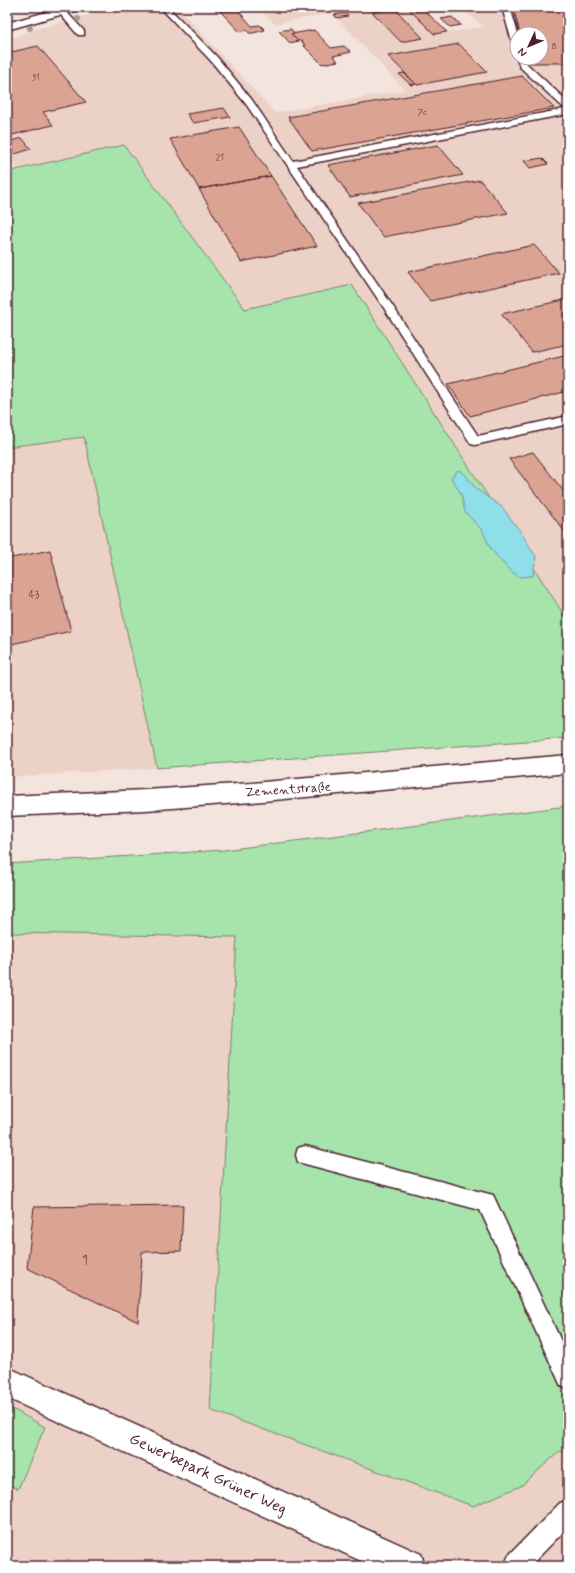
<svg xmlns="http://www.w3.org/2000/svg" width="575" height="1573" viewBox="0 0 575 1573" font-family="Mynerve,sans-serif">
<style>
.built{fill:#ecd1c7;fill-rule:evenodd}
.green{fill:#a6e4ab;stroke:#78826b}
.water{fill:#8fdfeb;stroke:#73929e}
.building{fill:#dba492;stroke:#4a1f2b}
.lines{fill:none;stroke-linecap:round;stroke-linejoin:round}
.lane-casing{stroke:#4a1f2b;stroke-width:3}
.street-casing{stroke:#4a1f2b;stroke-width:3}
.secondary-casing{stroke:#4a1f2b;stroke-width:3}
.lane{fill:#fff;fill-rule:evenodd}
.street{fill:#fff;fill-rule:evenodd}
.secondary{fill:#fff;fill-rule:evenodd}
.tree{fill:#a69890}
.labels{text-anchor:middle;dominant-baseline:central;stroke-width:3;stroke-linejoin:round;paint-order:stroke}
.far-number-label{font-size:9px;fill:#6e4045}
.number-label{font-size:11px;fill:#6e4045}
.street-label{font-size:13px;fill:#4a1f2b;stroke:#fff}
.near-number-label{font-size:13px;fill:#6e4045}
.near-street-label{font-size:16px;fill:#4a1f2b;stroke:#fff}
</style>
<rect width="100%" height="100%" fill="#f4e4de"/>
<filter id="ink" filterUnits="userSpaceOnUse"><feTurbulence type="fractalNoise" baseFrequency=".025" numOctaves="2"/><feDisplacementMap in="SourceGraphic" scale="8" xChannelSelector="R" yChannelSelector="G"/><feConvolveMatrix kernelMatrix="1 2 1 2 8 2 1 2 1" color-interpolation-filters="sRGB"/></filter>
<g filter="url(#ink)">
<path class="built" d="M117,7H177L275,113L405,90L332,13L275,24L256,7H421L447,32L484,27L459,7H568V621L352,285L245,309L124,145L18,169L7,153V40L36,29ZM517,34H541V58H517Z
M84,437L157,768L7,777V447Z
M568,806V1566H7V864L224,850Z"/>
<path class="green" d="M124,145L245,309L352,285L568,621V738L157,768L84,437L7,447V172Z
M568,806V1453L560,1451L521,1486L473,1506L210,1410L237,937L7,933V864L224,850Z
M7,1406L45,1427L18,1489L7,1484Z"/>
<path class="water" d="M458,470L464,473L476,489L502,507L522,534L536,557L533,576L519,577L507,568L491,549L482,530L465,512L461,494L451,478Z"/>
<path class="building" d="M235,7L252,26L260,25L265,30L253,33H249L247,30L240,32L219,10Z
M407,7H421L447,32L434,34Z
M513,7H568V63H529L528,58H541V34H520Z
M389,9L391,11L396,10L423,38L401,42L372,12Z
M345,13L348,16L337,18L334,15Z
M452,17L461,25L450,27L441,19Z
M291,29L294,33L291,34L298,41L290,43L279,31Z
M314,30L331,48L344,46L351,52L333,56L338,61L322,64L303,45H305L301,41H298L291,34Z
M459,44L487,72L417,85L388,56Z
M38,46L86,102L43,112L53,125L8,136L7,53Z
M404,73L416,84L411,85L399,74Z
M522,76L554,108L312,151L288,117Z
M224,108L230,117L193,123L187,114Z
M239,127L271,176L199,189L170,139Z
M22,138L31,149L15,154L7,142Z
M438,145L463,175L350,197L328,165Z
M542,158L548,164L530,168L524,161Z
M271,176L317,246L241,262L199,189Z
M480,180L508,213L383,237L358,203Z
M534,245L559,273L430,301L408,272Z
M568,299V344L532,352L501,314Z
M568,355V391L470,416L448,384Z
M533,452L568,497V536L509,459Z
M50,550L71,631L7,645V559Z
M183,1205L181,1251L142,1252L138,1322L27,1268L34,1207Z"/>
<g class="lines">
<g class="lane-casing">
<path id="lane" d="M54,7H62L84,31V35H78Z
M160,7H168L217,57L252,100L293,161L565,109L520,67L517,58H525L527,64L568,102V114L297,166L394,308L478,436L568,416V424L475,445L471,444L384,308L246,104L211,61Z
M502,7H510L518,34L517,47L513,45Z
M305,1146L493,1195L568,1356V1389L561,1386L480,1210L305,1164L298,1162L296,1155L298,1148Z
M568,1500V1527L530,1566H504L509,1555L560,1503Z"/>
</g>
<g class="street-casing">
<path id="street" d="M7,1367L421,1554L425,1566H372L7,1398Z"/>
</g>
<g class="secondary-casing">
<path id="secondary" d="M65,7H83L81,9L7,30V23Z
M568,755V773L252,802L146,810L7,816V796L146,790L252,783Z"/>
</g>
<use href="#lane" class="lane"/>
<use href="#street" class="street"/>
<use href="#secondary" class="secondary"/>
</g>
<g class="tree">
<circle cx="78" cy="19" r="3"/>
<circle cx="30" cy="28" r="3"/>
</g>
</g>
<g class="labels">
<g class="far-number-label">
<text x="554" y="46">8</text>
<text x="36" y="77">31</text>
<text x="422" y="112">7c</text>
<text x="220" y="157">21</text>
</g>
<g class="number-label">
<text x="34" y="595">43</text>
</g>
<g class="street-label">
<text transform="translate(288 790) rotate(-4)">Zementstraße</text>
</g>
<g class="near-number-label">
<text x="85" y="1260">1</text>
</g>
<g class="near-street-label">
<text transform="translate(208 1474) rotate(25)">Gewerbepark Grüner Weg</text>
</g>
</g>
<rect width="575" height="1573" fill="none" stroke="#fff" stroke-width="24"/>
<rect x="12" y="12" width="551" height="1549" fill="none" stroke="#4a1f2b" stroke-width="1.5" filter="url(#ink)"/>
<g transform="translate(529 46) rotate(226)"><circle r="19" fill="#ffffff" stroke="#b7a5aa"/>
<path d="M0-3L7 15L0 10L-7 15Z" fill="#4a1f2b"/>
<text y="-6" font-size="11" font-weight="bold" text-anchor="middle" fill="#4a1f2b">N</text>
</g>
</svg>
